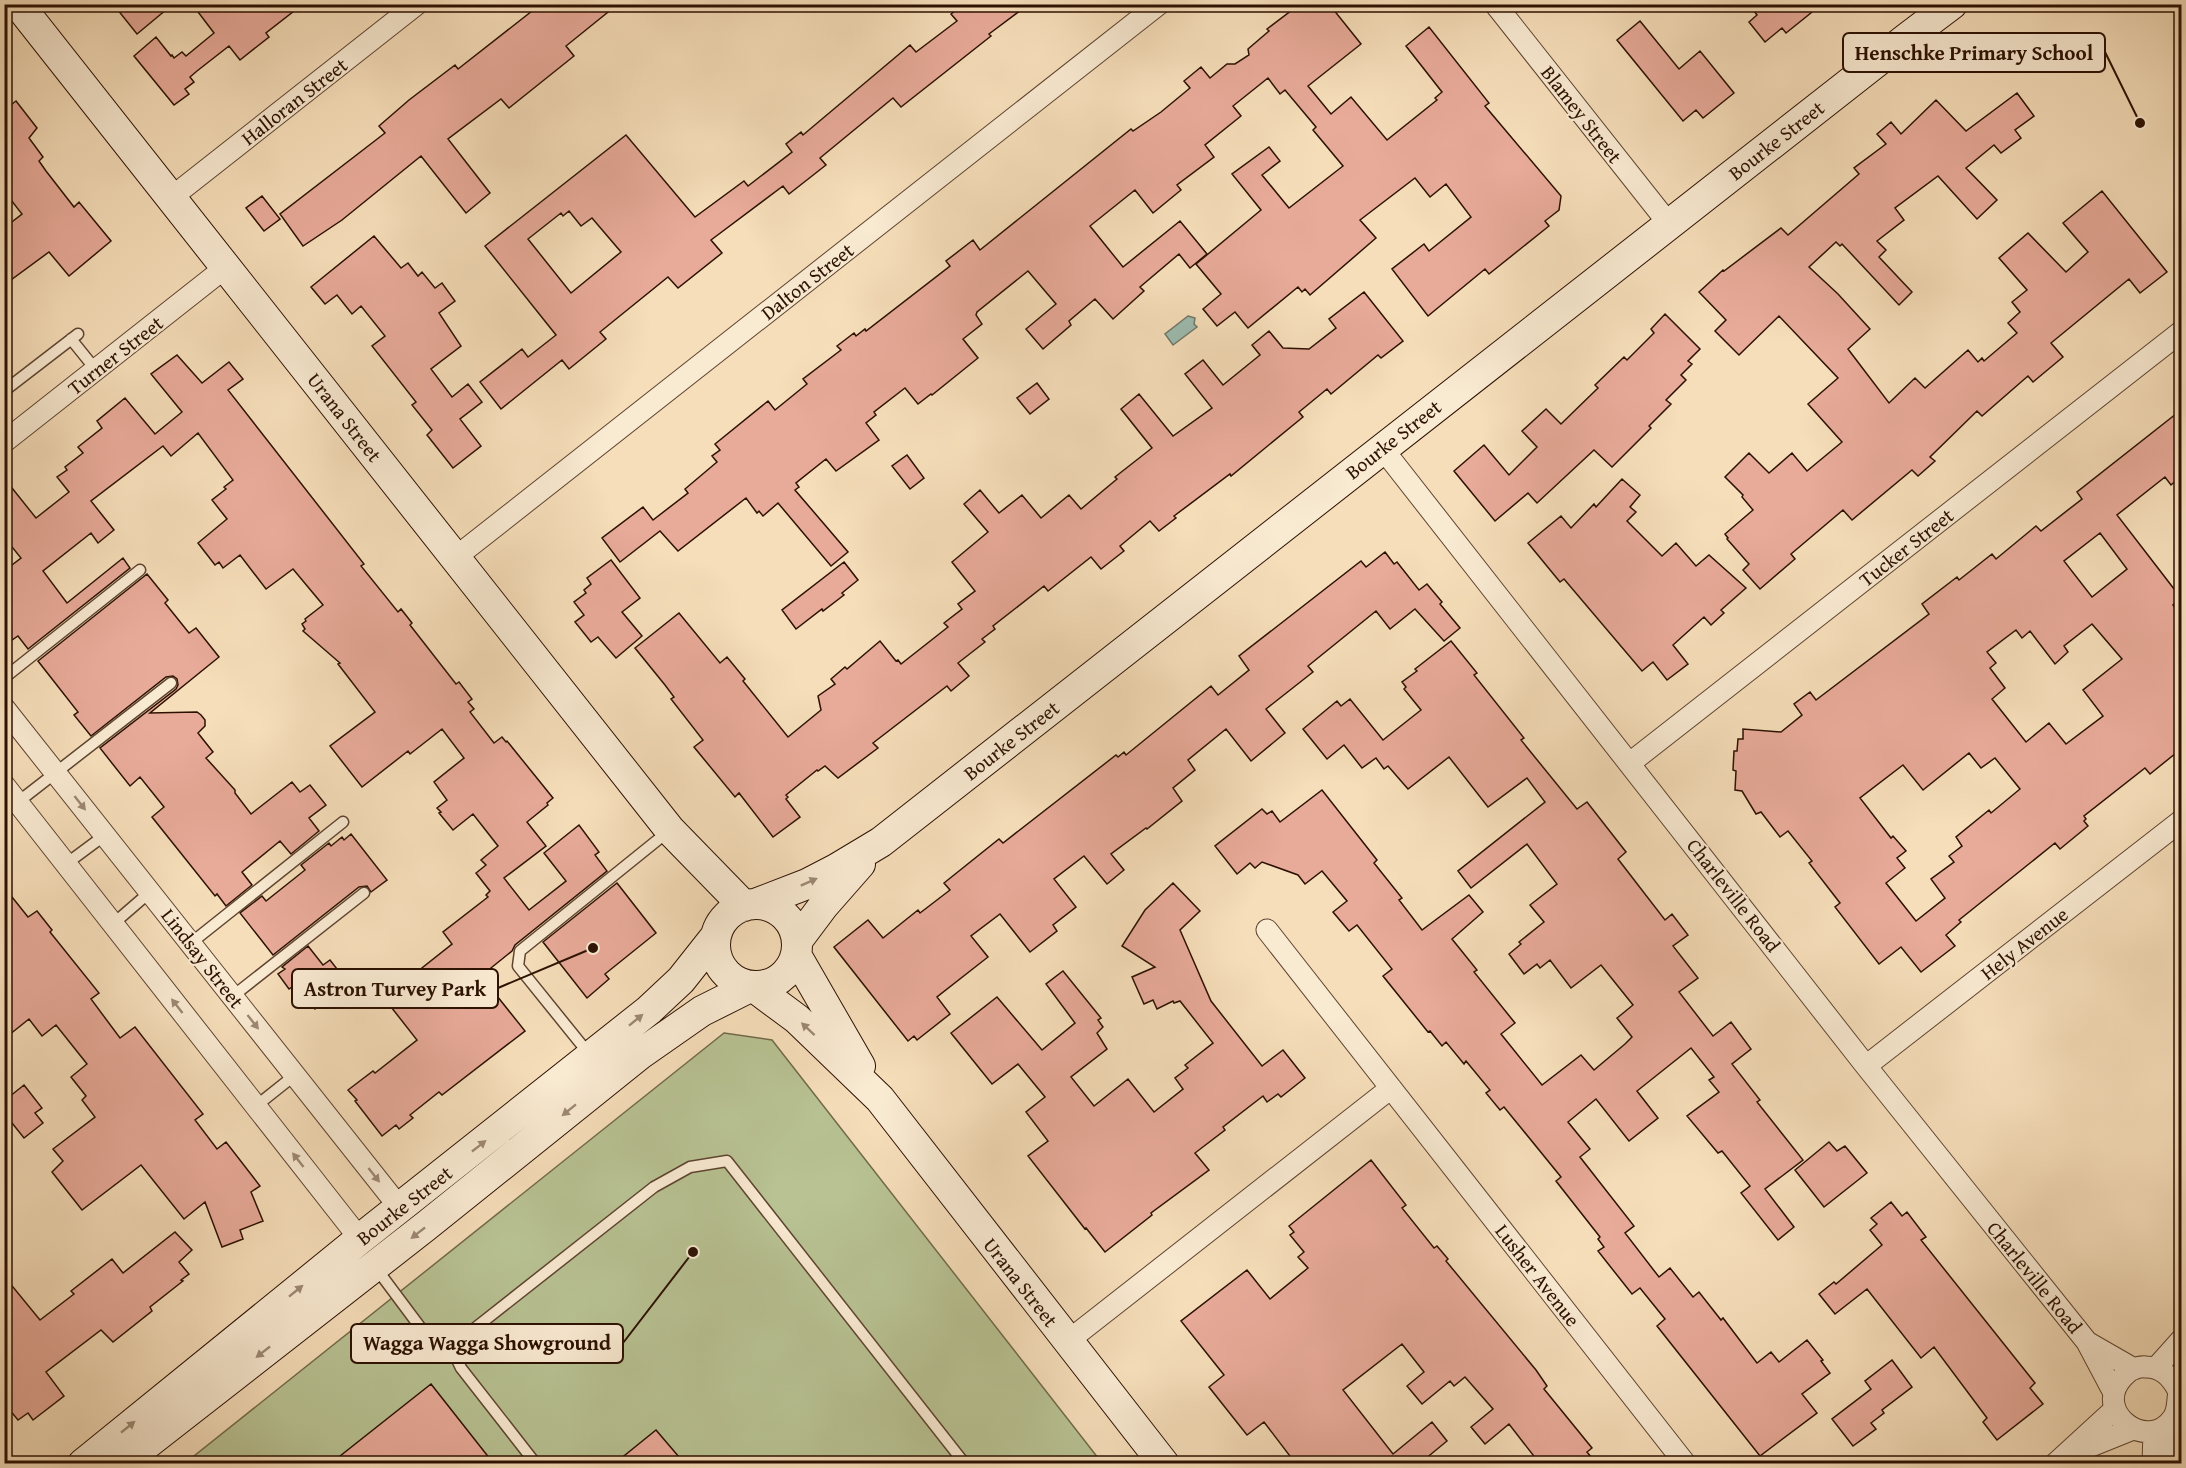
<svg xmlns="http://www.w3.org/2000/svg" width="2186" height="1468" viewBox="0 0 2186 1468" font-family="'Gentium Book Plus',serif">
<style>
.green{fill:#b8c293;stroke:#726a4a;stroke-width:1.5}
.water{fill:#9dbcb0;stroke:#70786a;stroke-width:1.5}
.building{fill:#e8aa99;stroke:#2c1102;stroke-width:1.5;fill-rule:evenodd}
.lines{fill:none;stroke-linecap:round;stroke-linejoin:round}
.lane-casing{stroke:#5e4430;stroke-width:13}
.street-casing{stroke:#5e4430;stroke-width:23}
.secondary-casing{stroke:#2c1102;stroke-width:32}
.lane{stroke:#f9ead2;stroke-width:10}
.street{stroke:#f9ead2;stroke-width:21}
.secondary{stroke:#f9ead2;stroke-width:30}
.oneway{fill:#9d8874}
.labels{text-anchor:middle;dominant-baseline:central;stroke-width:4.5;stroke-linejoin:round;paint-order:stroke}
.street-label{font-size:20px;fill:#2c1102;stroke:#f9ead2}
.leader{fill:none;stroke:#2c1102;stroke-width:2}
.callout-dot{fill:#2c1102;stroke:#f9ead2;stroke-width:2}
.callout{fill:#f9ead2;stroke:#2c1102;stroke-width:2}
.callout-label{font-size:21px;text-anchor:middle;font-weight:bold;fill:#2c1102}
</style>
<rect width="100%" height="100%" fill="#f6deba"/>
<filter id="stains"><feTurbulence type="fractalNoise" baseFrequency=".00333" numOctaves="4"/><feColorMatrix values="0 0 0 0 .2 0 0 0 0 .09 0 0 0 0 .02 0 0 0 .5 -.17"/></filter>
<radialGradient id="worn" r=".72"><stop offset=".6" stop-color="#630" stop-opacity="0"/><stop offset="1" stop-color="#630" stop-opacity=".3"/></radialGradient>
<path class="green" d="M724,1033L772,1040L1102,1463L184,1464Z"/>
<path class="water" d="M1188,316L1195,318L1194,324L1197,327L1173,345L1165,334Z"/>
<path class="building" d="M113,4H173L137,34Z
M192,4H303L266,33L269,37L240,60L229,46L197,71L190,77L194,82L185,89L189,94L174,105L134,56L156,37L171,56L172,55L174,58L182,52L186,56L214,33Z
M541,4H618L566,46L574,56L509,108L501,99L448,139L490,193L466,213L421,156L342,220L303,246L280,214L385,133L379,126L409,100L455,65L458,69Z
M964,4H1029L989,34L991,36L901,107L893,98L820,158L826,165L789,194L783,186L711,240L722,253L678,288L668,277L600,332L606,339L569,369L562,360L501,409L480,382L522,349L528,357L556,335L485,246L626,135L695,217L744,181L748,186L792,152L786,144L801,132L803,135L910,45L916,52L957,21L951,14ZM569,211L581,226L592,218L621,252L571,293L528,239L561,213L563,216Z
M1300,4H1329L1361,44L1308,86L1331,114L1351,97L1387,140L1437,100L1435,98L1442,92L1406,46L1429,27L1489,103L1485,106L1561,196L1559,210L1545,221L1549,226L1489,274L1485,269L1428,316L1392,269L1424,244L1429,251L1471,217L1446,184L1430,197L1415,178L1360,220L1376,238L1310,295L1305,289L1302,292L1298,287L1248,328L1235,312L1217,326L1203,309L1221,294L1196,264L1261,210L1232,174L1269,147L1280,161L1262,175L1289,208L1343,166L1313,130L1316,127L1285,90L1280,94L1268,78L1233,106L1241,116L1205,145L1214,157L1177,185L1181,190L1153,213L1135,190L1090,226L1123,267L1180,221L1207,254L1190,268L1179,254L1140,287L1144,291L1113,319L1095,299L1069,321L1071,325L1043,349L1026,329L1056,304L1028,271L977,312L976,315L982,324L963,339L978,358L932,395L931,394L918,404L905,388L874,412L876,415L866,423L879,440L836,471L826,459L796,483L799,487L795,490L848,552L831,566L778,503L763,516L759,511L757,513L746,498L678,551L660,531L620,562L602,538L643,507L653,520L688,493L685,489L717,462L712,456L720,450L715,444L768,401L775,410L807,384L803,379L841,350L837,346L854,333L856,336L865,329L866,331L950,266L946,261L973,240L980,250L1131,129L1133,131L1161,112L1190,88L1184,81L1201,67L1210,78L1227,64H1235L1249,55L1248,49L1269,31L1267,29Z
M1749,4H1822L1786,33L1782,28L1765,42L1749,22L1757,15Z
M1640,21L1679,69L1700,51L1734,93L1703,118L1696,110L1683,121L1617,40Z
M2017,93L2034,116L2015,130L2021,138L2001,153L1994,145L1966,168L1997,200L1977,219L1938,176L1895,208L1904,220L1877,241L1886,250L1879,257L1912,292L1899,305L1842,244L1840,246L1836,242L1809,267L1838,294L1870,329L1848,349L1889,403L1915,378L1925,388L1968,350L1978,362L1982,358L1984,361L2017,333L2008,323L2020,312L2012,302L2027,290L1999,258L2028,233L2066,272L2088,252L2063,223L2102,191L2167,272L2140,293L2129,279L2051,343L2063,357L2033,382L2028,376L1982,416L1977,411L1930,457L1935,461L1918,476L1912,470L1852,520L1843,510L1791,554L1795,559L1760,589L1743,570L1749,564L1727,539L1728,538L1725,534L1753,510L1742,497L1743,495L1725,477L1749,453L1769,473L1792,453L1807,471L1842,442L1808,404L1838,378L1779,316L1739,355L1715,331L1726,320L1699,292L1723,270L1724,271L1781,228L1788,235L1859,174L1854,168L1886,144L1877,134L1891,122L1901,134L1936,100L1966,131Z
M16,101L37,128L29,138L43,157L39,161L46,171L74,207L79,202L111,241L69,276L49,252L4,285V228L22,214L4,191V110Z
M262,196L280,219L264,231L246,208Z
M374,236L401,268L408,263L418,276L422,272L435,288L442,283L455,301L439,313L461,346L431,369L452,397L468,384L482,402L460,419L481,446L453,468L427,435L432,430L412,405L416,402L372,346L385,336L361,306L352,314L337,295L325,304L311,287Z
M1364,292L1403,341L1381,358L1378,355L1331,394L1327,389L1299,412L1303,417L1231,476L1230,474L1174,516L1176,518L1159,531L1150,521L1120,546L1124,551L1101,569L1091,557L1048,591L1044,586L993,626L995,629L982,639L985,642L958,663L969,676L951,691L947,686L873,743L878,748L838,778L825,766L818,771L817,770L786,795L788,797L786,799L800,817L773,837L739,793L735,797L694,747L703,740L671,699L674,697L665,685L635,648L679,613L720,663L727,657L745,679L743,681L788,737L821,710L818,696L835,684L831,679L845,667L847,669L880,641L896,661L898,660L901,664L948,627L944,623L962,609L958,604L975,591L952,562L988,532L964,504L980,490L999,513L1022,495L1041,518L1069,495L1081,509L1117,479L1115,477L1152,448L1121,409L1139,394L1173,436L1212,408L1185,374L1203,360L1223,385L1260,355L1252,345L1269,331L1283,348L1309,349L1336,328L1329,319Z
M1665,314L1700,349L1688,361L1692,364L1681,375L1686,380L1666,400L1671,404L1649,426L1651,428L1612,467L1594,450L1537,503L1528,493L1495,521L1454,471L1484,445L1509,475L1537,447L1522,431L1546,409L1561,424L1598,388L1595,385L1624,357L1627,360L1654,333L1651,329Z
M177,355L202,383L229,362L243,379L228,390L364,564L361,566L398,612L401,609L412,623L410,625L456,684L459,682L472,699L468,702L474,709L470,712L494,743L502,737L506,742L507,741L553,798L547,803L548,805L527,822L546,846L504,878L529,910L566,881L544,853L579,825L599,852L595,855L607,871L515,945L512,951L481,976L525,1031L442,1095L439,1092L410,1115L413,1118L399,1129L396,1125L382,1136L355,1101L357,1100L348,1090L373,1071L375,1073L417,1040L384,998L452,944L443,932L488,897L486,895L490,891L476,873L486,865L481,860L498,846L473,814L453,830L439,813L441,812L437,808L447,800L434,782L464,758L442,729L410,754L408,751L362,787L330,746L375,712L338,664L340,663L303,631L305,629L302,624L306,621L305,619L323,605L293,569L266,589L240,555L223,568L219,562L215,565L198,543L227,519L212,500L226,489L224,487L233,480L198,433L171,456L163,446L91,501L114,530L98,543L91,533L43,571L67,603L123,558L130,568L28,649L18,636L12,640L4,630V571L21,558L4,537V478L36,518L69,492L57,477L67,470L65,467L83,453L78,447L102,428L97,421L125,398L155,434L182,412L151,374Z
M1037,383L1049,399L1030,414L1017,398Z
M2181,410V476L2171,485L2165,477L2117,515L2181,598L2173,605L2181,617V749L2150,774L2145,768L2084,816L2086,819L2084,821L2088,826L2060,849L2055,843L1959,920L1961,922L1946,935L1955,946L1921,972L1901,947L1879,964L1835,907L1840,903L1809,863L1812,861L1788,831L1780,837L1761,812L1756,814L1742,791L1735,790L1736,771L1733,770L1734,751H1737L1738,739H1743V729L1781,732L1802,715L1794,704L1810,692L1816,700L1929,614L1922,604L1957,577L1959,580L1992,554L1996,559L2036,526L2041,531L2082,499L2077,492ZM2100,533L2127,569L2092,597L2064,561ZM2092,624L2122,659L2083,690L2103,716L2066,744L2049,723L2026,742L1992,699L2005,688L1990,668L1996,663L1987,652L2016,630L2022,638L2030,631L2055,664L2068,652L2064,646ZM1969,753L1981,768L1995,758L2020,789L1991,813L1989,810L1956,837L1962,846L1949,856L1954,862L1931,879L1945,898L1916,921L1886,883L1905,868L1897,858L1906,851L1893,836L1891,838L1860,798L1903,765L1923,790Z
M907,455L924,478L910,489L892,466Z
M1622,479L1640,495L1630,507L1636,512L1627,521L1662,556L1676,543L1696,566L1709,555L1746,588L1721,610L1724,613L1711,625L1704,617L1673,645L1688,664L1667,680L1653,662L1642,671L1564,579L1560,582L1528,543L1561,516L1571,528L1594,504L1596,507Z
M1385,552L1394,564L1397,562L1419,590L1427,584L1442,602L1440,604L1460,628L1444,641L1415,609L1390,629L1376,611L1308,666L1313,672L1266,709L1285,733L1251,761L1226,729L1188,760L1195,770L1173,788L1182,801L1147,829L1146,828L1111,854L1124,870L1107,884L1084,856L1054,879L1076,907L1053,925L1057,931L1030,952L1000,914L971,936L988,957L937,997L950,1014L917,1040L914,1036L908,1041L834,947L868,920L883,938L918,910L920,913L950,890L944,883L999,839L1003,843L1116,755L1118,757L1124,752L1126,755L1211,686L1218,695L1249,670L1239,656L1361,561L1366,567Z
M611,560L640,598L622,612L642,636L616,658L598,637L591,642L575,622L584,615L574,602L586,593L584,590L591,584L587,578Z
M844,562L858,580L842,593L844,595L823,611L822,609L796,629L782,610Z
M147,574L168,600L165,603L189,633L196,628L219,657L150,713L197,712L201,715L205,720V726L198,733L213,752L206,758L235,790V793L251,814L292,782L300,792L310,785L326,805L309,818L319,831L291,854L280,841L242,872L252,885L226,906L217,894L215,896L152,817L164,807L140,777L130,786L100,748L176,689L178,685L177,679L173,676L166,677L91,736L74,715L78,712L38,661Z
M1451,641L1477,673L1474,675L1524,738L1521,740L1577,809L1587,802L1626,852L1618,859L1665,920L1672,914L1688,935L1673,946L1698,978L1679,992L1713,1036L1731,1022L1751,1049L1732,1064L1760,1100L1757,1102L1803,1160L1765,1189L1794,1227L1778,1240L1741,1193L1750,1186L1722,1151L1718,1153L1687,1116L1719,1092L1709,1080L1714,1077L1691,1048L1637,1091L1658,1118L1629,1141L1596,1099L1568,1122L1590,1149L1580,1157L1634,1226L1625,1233L1659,1277L1670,1268L1693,1297L1699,1292L1721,1320L1723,1318L1757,1363L1771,1352L1779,1362L1807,1340L1823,1360L1821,1361L1830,1373L1802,1394L1817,1413L1760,1456L1657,1326L1665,1319L1640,1288L1632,1294L1598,1251L1604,1247L1598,1239L1600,1237L1556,1181L1561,1177L1504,1107L1500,1110L1486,1093L1490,1090L1466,1061L1464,1064L1446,1042L1442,1046L1430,1031L1428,1032L1383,976L1392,969L1357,925L1349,931L1333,912L1347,901L1322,871L1305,884L1298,875L1262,862L1255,868L1250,863L1237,874L1215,846L1262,809L1267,814L1272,811L1280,822L1322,790L1377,860L1374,863L1402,898L1399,900L1422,930L1469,895L1483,912L1452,939L1477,970L1474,972L1515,1023L1501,1034L1542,1085L1581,1055L1594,1070L1625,1044L1632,1037L1617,1018L1633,1005L1601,965L1571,988L1550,960L1540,968L1537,964L1524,974L1509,954L1521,944L1519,942L1544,922L1530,905L1557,884L1527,844L1471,888L1458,871L1545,802L1527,778L1488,807L1449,757L1408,789L1388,766L1384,769L1376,758L1362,768L1344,745L1327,759L1303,729L1337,701L1341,706L1350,699L1383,740L1421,710L1404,689L1406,687L1402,682L1417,671L1415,669Z
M351,834L387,880L371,892L367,886L359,887L273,955L240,913L262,896L266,901L305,870L301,865L329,843L331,846L342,837L344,840Z
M617,883L656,933L605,974L609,979L587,998L543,942Z
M1173,883L1200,911L1180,930L1211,1001L1262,1066L1283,1050L1305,1078L1281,1097L1278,1094L1267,1102L1263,1096L1223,1127L1225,1130L1195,1153L1209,1170L1151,1213L1152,1215L1105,1252L1086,1228L1085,1229L1028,1156L1048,1141L1026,1112L1045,1097L1018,1064L992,1084L951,1033L997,997L1042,1050L1075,1023L1046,984L1063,971L1101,1018L1098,1020L1103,1027L1097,1033L1107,1049L1071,1077L1094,1106L1128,1079L1154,1112L1183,1089L1175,1078L1188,1068L1185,1065L1213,1043L1180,1001L1174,1003L1173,1001L1157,1009L1153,1000L1144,1004L1132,977L1155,967L1122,946L1145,910Z
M4,887L28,917L37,911L52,930L50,932L99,993L91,999L120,1038L135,1027L203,1114L195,1120L217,1149L226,1142L260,1186L251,1192L263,1221L240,1230L243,1239L222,1247L205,1202L184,1219L141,1165L82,1210L52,1172L63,1161L53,1149L95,1117L82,1100L86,1096L71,1077L87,1064L56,1025L42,1036L29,1019L4,1039Z
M308,946L323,965L330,960L348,983L315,1009L295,985L289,989L278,974L285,969L282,967Z
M24,1085L42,1108L35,1113L43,1123L24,1138L4,1113V1101Z
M1829,1142L1837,1151L1845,1146L1867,1173L1824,1207L1795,1170Z
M1371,1160L1406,1205L1402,1208L1434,1248L1437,1246L1448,1259L1446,1261L1536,1370L1547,1386L1544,1389L1592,1448L1587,1452L1597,1464H1540L1509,1424L1485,1444L1471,1427L1493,1409L1465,1377L1454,1386L1450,1381L1422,1404L1407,1386L1424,1372L1402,1344L1343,1390L1393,1454L1432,1422L1447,1441L1419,1464H1296L1264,1422L1247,1435L1209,1387L1224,1375L1181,1321L1247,1270L1270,1299L1308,1268L1298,1257L1304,1252L1290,1235L1294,1232L1289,1226Z
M1891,1202L1902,1216L1907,1212L1926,1237L1921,1240L2035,1383L2030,1388L2043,1404L1997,1440L1983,1422L1987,1418L1934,1347L1921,1358L1867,1289L1835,1314L1819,1294L1834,1282L1836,1284L1882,1245L1870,1230L1877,1224L1871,1218Z
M175,1232L192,1250L179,1262L189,1274L181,1280L183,1281L150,1307L152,1311L113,1342L101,1330L46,1372L64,1396L33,1420L28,1413L18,1420L4,1403V1276L40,1320L74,1294L71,1291L112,1259L123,1273Z
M1892,1360L1912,1387L1882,1410L1884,1413L1871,1423L1876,1429L1853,1446L1832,1419L1871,1389L1865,1381Z
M431,1384L494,1464H330Z
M656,1430L685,1464H614Z"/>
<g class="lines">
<g class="lane-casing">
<path id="lane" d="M71,339L96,370
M4,391L78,334
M4,678L140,570
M18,802L171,683
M66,864L105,835
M113,924L150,892
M191,943L343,822
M233,996L364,893
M589,1054L518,966L520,951L670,830
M256,1106L295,1075
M376,1268L426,1335L451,1347L654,1187L690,1167L727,1161L965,1464
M451,1347L461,1368L536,1464"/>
</g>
<g class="street-casing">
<path id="street" d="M1495,4L1669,224
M172,197L417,4
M4,442L226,267
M1382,448L1866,1066L2087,1342L2114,1393
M456,557L1159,4
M4,708L400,1208
M1630,763L2182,331
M4,785L360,1239
M1267,930L1684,1462
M1866,1066L2182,820
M1068,1341L1391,1088
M2087,1342L2134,1369
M2156,1368L2182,1339
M2178,1390C2171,1377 2162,1367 2146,1367C2137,1366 2128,1371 2122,1378C2092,1412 2148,1454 2173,1418C2181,1407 2175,1394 2182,1384
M2076,1452L2133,1429
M2055,1464L2115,1409
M2153,1464L2154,1431
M2170,1464L2172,1420"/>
</g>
<g class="secondary-casing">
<path id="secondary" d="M18,4L670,830L744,906
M715 945a41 41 0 1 1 82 0a41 41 0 1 1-82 0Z
M755,904L807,884L836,869L881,842L1907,38L1952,4
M797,941L824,905L860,864
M796,955L860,1066
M754,987L797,1019L880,1099L1164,1464
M83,1464L360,1239L649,1010L681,980L715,937
M121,1464L426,1226L639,1055L702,1011L752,986"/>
</g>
<use href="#lane" class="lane"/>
<use href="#street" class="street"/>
<use href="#secondary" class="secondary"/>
</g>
<defs><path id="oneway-solid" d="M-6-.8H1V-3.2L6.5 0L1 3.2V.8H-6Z" transform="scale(1.5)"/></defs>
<g class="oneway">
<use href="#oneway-solid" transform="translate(80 803) rotate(52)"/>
<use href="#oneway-solid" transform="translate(809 882) rotate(-24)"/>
<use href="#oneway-solid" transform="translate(177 1006) rotate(-128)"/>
<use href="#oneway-solid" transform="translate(636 1020) rotate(-39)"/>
<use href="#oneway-solid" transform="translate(253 1022) rotate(52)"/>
<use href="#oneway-solid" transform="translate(808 1029) rotate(-137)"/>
<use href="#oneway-solid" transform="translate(569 1110) rotate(141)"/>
<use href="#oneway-solid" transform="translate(479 1146) rotate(-38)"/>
<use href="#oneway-solid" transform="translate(298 1160) rotate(-128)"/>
<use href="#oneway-solid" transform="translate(374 1175) rotate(52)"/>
<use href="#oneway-solid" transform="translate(418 1233) rotate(142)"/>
<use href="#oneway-solid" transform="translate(296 1291) rotate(-39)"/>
<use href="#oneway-solid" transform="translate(263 1352) rotate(142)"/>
<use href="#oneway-solid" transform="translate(128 1427) rotate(-39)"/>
</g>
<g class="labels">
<g class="street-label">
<text transform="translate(294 101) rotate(-38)">Halloran Street</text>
<text transform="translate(1582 114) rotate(52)">Blamey Street</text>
<text transform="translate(1776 140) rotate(-38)">Bourke Street</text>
<text transform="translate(807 281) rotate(-38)">Dalton Street</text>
<text transform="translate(115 355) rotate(-38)">Turner Street</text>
<text transform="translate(345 417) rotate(52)">Urana Street</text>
<text transform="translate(1393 439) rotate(-38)">Bourke Street</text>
<text transform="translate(1906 547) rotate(-38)">Tucker Street</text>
<text transform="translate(1011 740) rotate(-38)">Bourke Street</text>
<text transform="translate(1734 895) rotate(52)">Charleville Road</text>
<text transform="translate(2024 943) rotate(-38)">Hely Avenue</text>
<text transform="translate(203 958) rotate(52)">Lindsay Street</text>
<text transform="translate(404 1205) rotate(-38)">Bourke Street</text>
<text transform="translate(1538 1275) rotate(52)">Lusher Avenue</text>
<text transform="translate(2035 1277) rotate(51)">Charleville Road</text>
<text transform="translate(1021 1282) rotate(52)">Urana Street</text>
</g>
</g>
<path class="leader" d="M2140 123L2105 52M593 948L498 988M693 1252L623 1343"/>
<g class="callout-dot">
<circle cx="2140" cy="123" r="6"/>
<circle cx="593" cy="948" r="6"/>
<circle cx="693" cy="1252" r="6"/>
</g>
<g class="callout">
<rect x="1843" y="33" width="262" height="39" rx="6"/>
<rect x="292" y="969" width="206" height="39" rx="6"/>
<rect x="351" y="1324" width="272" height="39" rx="6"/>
</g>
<g class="callout-label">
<text x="1974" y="60">Henschke Primary School</text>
<text x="395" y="996">Astron Turvey Park</text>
<text x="487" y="1350">Wagga Wagga Showground</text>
</g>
<rect width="2186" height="1468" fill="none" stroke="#f6deba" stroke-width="24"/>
<rect x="6" y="6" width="2174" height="1456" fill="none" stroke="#2c1102" stroke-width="3"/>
<rect x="12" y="12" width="2162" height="1444" fill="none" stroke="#2c1102" stroke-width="1.5"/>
<rect width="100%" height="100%" filter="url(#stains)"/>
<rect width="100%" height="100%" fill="url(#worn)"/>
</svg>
